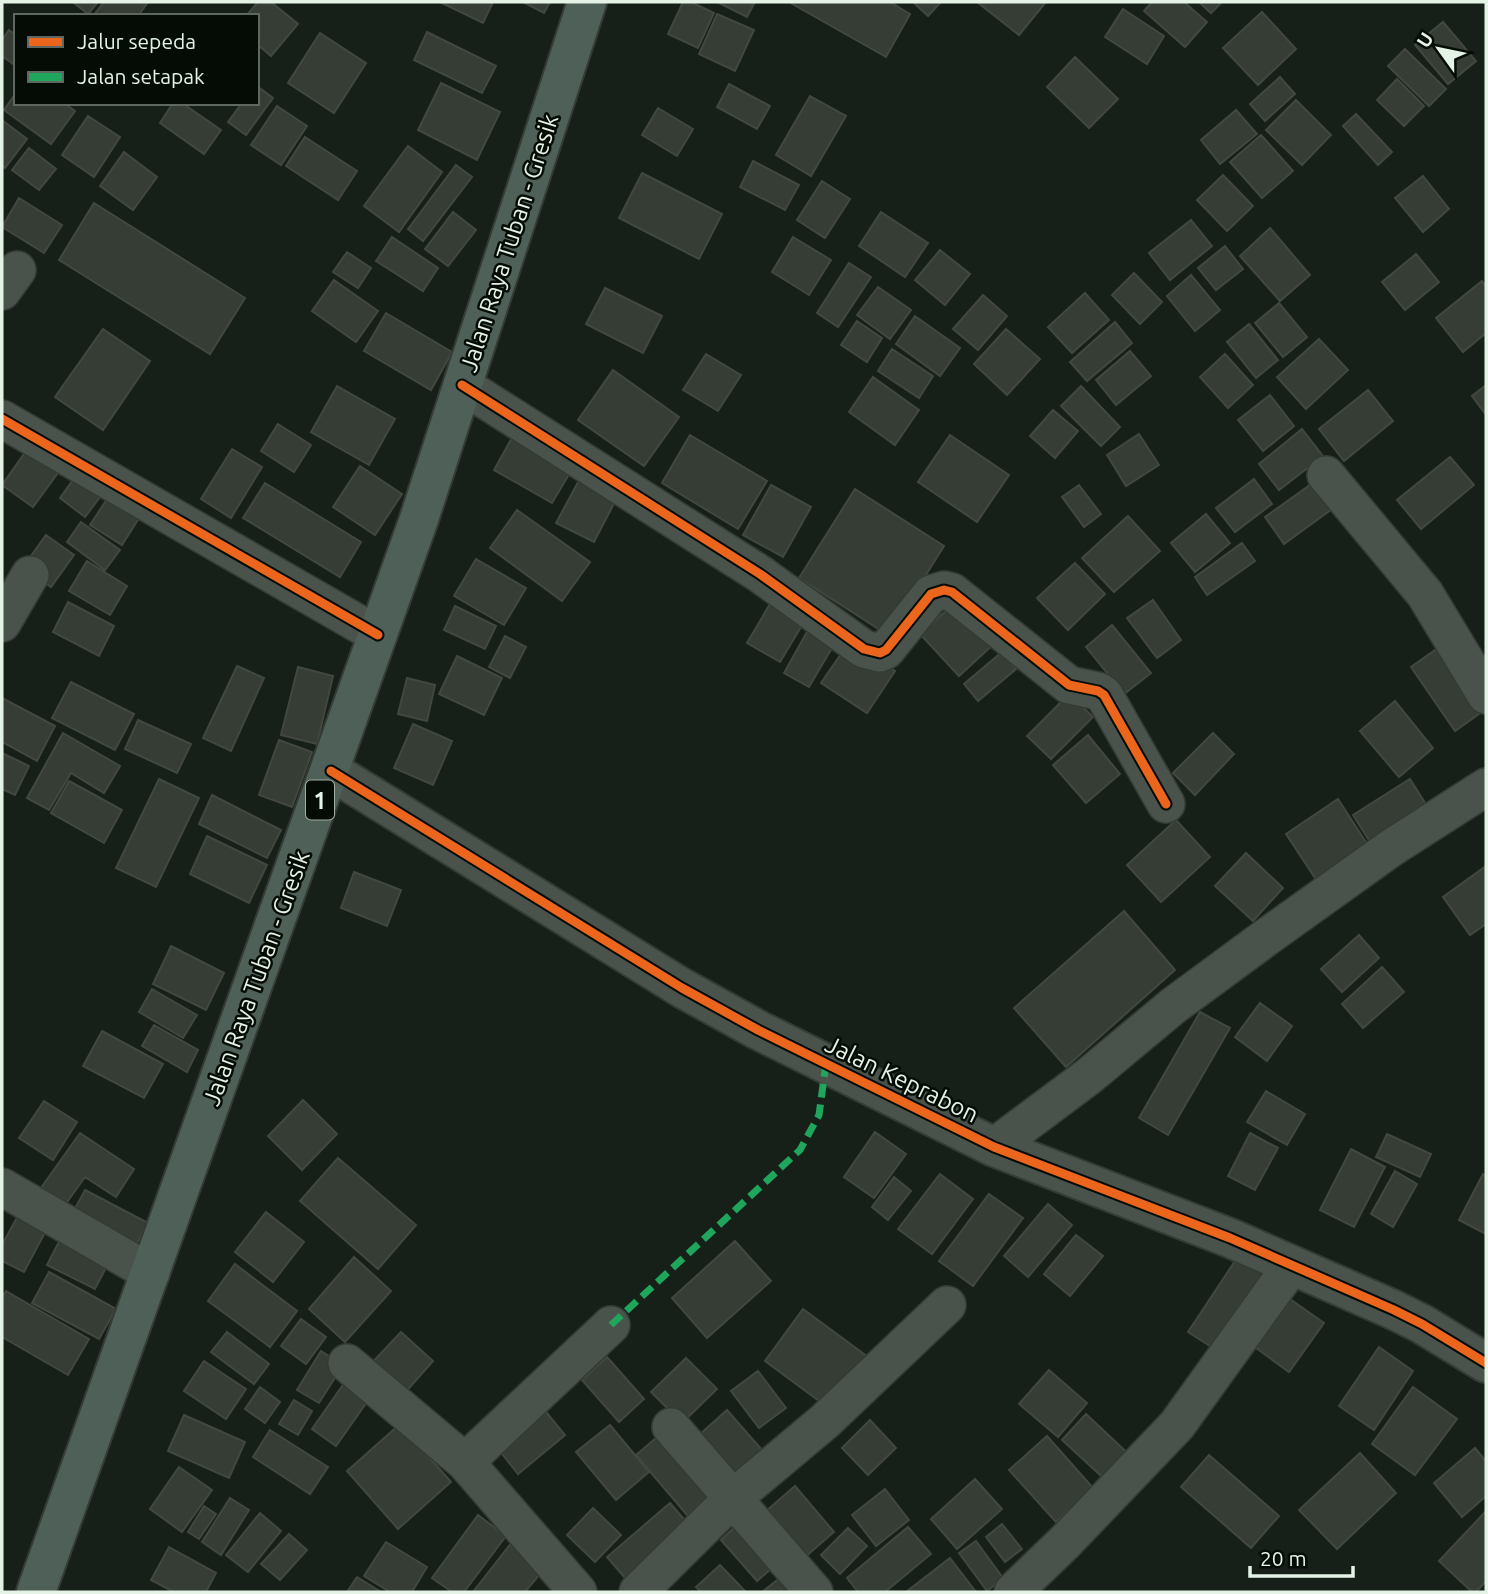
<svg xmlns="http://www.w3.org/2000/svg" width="1488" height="1594" viewBox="0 0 1488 1594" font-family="Ubuntu,sans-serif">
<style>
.building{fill:#363d34;stroke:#424840;stroke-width:2}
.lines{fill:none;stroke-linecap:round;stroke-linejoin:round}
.minor-casing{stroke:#343b35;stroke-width:40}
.tertiary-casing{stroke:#343b35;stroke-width:42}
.trunk-casing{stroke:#343b35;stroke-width:42}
.minor{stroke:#49524b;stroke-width:37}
.tertiary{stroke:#49524b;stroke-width:38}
.trunk{stroke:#4e6058;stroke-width:38}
.quiet{stroke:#20a55d;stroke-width:7;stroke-dasharray:14 7;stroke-linecap:butt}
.cycleway-casing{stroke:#050c06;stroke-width:13}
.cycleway{stroke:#eb651d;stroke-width:9}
.labels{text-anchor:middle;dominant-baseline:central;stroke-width:5;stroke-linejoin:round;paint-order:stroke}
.shield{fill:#050c06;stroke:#a2ada3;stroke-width:2}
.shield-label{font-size:23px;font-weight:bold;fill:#e5f2e6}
.street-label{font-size:24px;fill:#e5f2e6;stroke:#050c06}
</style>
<rect width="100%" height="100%" fill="#162018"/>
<path class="building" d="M73,2H98L88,14Z
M104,2H148L138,16H93Z
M258,2H271L298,24L271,56L257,44V16H246Z
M440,2H493L483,23Z
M523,2H550L544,13Z
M683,2H691L714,13L698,48L668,34Z
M717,2H755L747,17Z
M789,2H890L910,14L886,57Z
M913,2H941L928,16Z
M977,2H1046L1019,35Z
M1152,2H1184L1207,22L1185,47L1144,11Z
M1199,2H1222L1211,13Z
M1123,9L1164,36L1147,64L1105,37Z
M1262,12L1296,49L1258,85L1223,48Z
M717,14L754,30L735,71L699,54Z
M1443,22L1476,61L1448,84L1415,45Z
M9,30L16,35V66L2,56V40Z
M427,32L496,66L482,93L414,60Z
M320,33L366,63L334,113L288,83Z
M1405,49L1446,89L1429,106L1388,66Z
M1075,57L1118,99L1089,128L1047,87Z
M1280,77L1295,94L1265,121L1250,104Z
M1397,79L1424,106L1404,126L1377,100Z
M441,83L500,112L477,160L418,130Z
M729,84L770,106L757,129L717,107Z
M257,86L273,98L246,135L228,122L242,103H257Z
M16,93V103H64L75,111L51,144L4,110Z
M810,96L846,116L811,176L776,155Z
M1296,100L1331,135L1302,165L1266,130Z
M173,103H182L221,130L204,154L160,123Z
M277,106L307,126L281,165L251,145Z
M658,108L693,129L677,156L642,135Z
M1236,110L1257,134L1220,164L1201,140Z
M1356,114L1392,152L1378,165L1343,126Z
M88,116L120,137L94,177L62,155Z
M2,120L27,139L5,168L2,165Z
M1261,135L1293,171L1262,198L1230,162Z
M305,137L357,171L338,200L286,166Z
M408,146L442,172L399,232L364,206Z
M29,148L56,169L39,190L12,170Z
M124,152L157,177L133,210L100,186Z
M753,161L799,185L785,210L740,187Z
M456,165L472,177L423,241L408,229Z
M642,173L722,214L699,259L619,218Z
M1223,175L1253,206L1227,231L1197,200Z
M1423,176L1449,209L1423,232L1395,198Z
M822,181L850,199L825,238L797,220Z
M19,198L62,225L44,253L2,227Z
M94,203L245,298L210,354L59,260Z
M453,212L476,230L448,266L425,249Z
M881,212L928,243L905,277L859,246Z
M1191,220L1212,246L1170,280L1149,253Z
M1270,228L1310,275L1280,301L1240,256Z
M392,237L438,268L423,291L376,261Z
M793,237L831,260L809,295L772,272Z
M1225,246L1243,269L1216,290L1198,268Z
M940,250L970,274L945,305L915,280Z
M347,252L371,268L358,288L333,272Z
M1416,254L1439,282L1405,310L1382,282Z
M849,263L871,277L838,327L817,313Z
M1134,273L1162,302L1140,324L1112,295Z
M1191,275L1220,310L1195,331L1167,296Z
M334,280L378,311L356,342L312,311Z
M1482,281L1486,287V333L1463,352L1436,318Z
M878,287L911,310L890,339L857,315Z
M605,288L662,316L643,353L586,324Z
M1085,293L1109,320L1072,353L1048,327Z
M983,295L1007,316L978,350L953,329Z
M1279,303L1307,337L1283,357L1255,323Z
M386,313L452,352L431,390L364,351Z
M915,316L960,348L940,376L896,344Z
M857,321L882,338L867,362L841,345Z
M1115,322L1132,343L1087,381L1070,362Z
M1249,324L1278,360L1256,378L1227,342Z
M103,329L150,361L103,430L55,397Z
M1006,329L1040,359L1007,395L974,364Z
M1319,339L1348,370L1306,409L1277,377Z
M892,349L933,376L919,398L878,371Z
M1130,351L1151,376L1116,405L1096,380Z
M706,354L741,375L718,411L683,390Z
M1225,354L1253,385L1228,408L1200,377Z
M613,370L679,417L644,466L578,420Z
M873,377L919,410L895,445L849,412Z
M1486,385V415L1472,396Z
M337,386L395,419L369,465L311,432Z
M1081,386L1120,427L1101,446L1061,406Z
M1368,390L1393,421L1344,461L1319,429Z
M1270,395L1294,426L1263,451L1238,420Z
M1053,410L1078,431L1055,458L1030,436Z
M278,424L311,445L294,472L261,451Z
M518,427L577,461L552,503L494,470Z
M1302,429L1323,456L1279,490L1259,464Z
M1139,434L1159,465L1126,486L1107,455Z
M690,435L767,481L738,529L662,483Z
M950,435L1009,475L977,522L918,482Z
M31,444L63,466L33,507L2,485Z
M232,449L262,467L231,518L201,499Z
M1450,457L1474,485L1421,529L1397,500Z
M360,466L402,494L375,535L333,507Z
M80,470L106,489L85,517L60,498Z
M584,471L621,490L594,542L556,523Z
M1324,475L1343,501L1284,544L1265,517Z
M1254,479L1272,504L1235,532L1216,508Z
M265,483L361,542L340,577L243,518Z
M771,485L811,507L783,557L743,535Z
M1079,485L1101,514L1084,527L1062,497Z
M855,489L944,546L888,635L799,578Z
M113,490L144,510L122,545L90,525Z
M517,510L590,562L562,601L490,548Z
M1206,514L1230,543L1195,572L1171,543Z
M1128,516L1160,551L1114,592L1082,558Z
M81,522L120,550L105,570L67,542Z
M46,535L74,555L51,587L23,567Z
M1242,543L1255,561L1207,595L1195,577Z
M476,559L526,588L504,625L454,596Z
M87,561L127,586L110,615L69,591Z
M1075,563L1105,594L1068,630L1037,598Z
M777,592L810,612L780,662L747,643Z
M958,600L996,642L959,676L920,634Z
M1153,600L1181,640L1157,658L1127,618Z
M68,602L114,626L99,656L53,632Z
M455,606L496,626L485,649L444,630Z
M813,621L839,636L809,687L784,673Z
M1112,625L1151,673L1124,694L1086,647Z
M505,636L526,647L510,678L489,667Z
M850,641L895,671L867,713L821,683Z
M1445,643L1486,709L1455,731L1411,667Z
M1002,652L1016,669L978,701L964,684Z
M457,656L502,678L484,715L439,694Z
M237,666L264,678L231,751L203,738Z
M298,667L333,676L317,744L281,735Z
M407,678L435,685L427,721L398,714Z
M71,682L134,714L115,750L52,718Z
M1069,694L1093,717L1051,759L1027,736Z
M2,698L55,726L37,761L2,742Z
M1395,701L1433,748L1399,777L1360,731Z
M138,720L191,744L177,773L125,749Z
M413,724L452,741L433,785L394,768Z
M63,733L120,766L104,793L71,773L49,810L27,798Z
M1213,733L1234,754L1195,795L1173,773Z
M1088,735L1120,774L1086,803L1053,765Z
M279,740L312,752L292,807L259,795Z
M2,753L29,766L15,795L2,789Z
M159,779L199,798L156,887L116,868Z
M1410,779L1430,811L1374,848L1353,815Z
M69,781L122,810L104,843L51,813Z
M212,795L281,830L267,858L199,824Z
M1338,799L1371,850L1319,884L1286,834Z
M1176,820L1210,857L1161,902L1127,865Z
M207,836L267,865L249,903L190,874Z
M1246,853L1283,888L1253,921L1215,886Z
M1486,866V924L1470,935L1443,897Z
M354,872L401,890L387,926L341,908Z
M1124,911L1175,970L1066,1067L1014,1008Z
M1359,935L1379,958L1342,992L1321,969Z
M171,946L224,973L206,1010L153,984Z
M1382,967L1404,992L1363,1028L1342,1004Z
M152,989L197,1015L183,1038L139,1012Z
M1260,1003L1292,1026L1267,1061L1235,1037Z
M1200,1012L1230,1028L1168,1135L1139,1118Z
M154,1025L198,1050L187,1072L142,1046Z
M102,1031L163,1064L144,1098L83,1066Z
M1266,1091L1305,1114L1287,1145L1247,1122Z
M303,1100L337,1134L302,1170L268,1136Z
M44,1101L77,1122L53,1160L19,1138Z
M875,1132L906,1154L874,1198L844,1177Z
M80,1133L134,1169L116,1197L85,1177L62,1209L38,1192Z
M1250,1133L1278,1148L1255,1190L1228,1176Z
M1387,1134L1431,1154L1420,1177L1376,1157Z
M1351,1149L1385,1167L1354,1227L1320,1210Z
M338,1158L416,1225L378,1269L300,1201Z
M1395,1171L1417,1184L1393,1227L1371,1214Z
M940,1174L973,1199L932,1254L898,1229Z
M1483,1174L1486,1176V1234L1459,1220Z
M894,1177L911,1191L888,1220L872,1207Z
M85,1190L148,1223L134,1249L71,1216Z
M989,1194L1023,1218L973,1286L939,1261Z
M1048,1204L1072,1225L1028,1277L1004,1256Z
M21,1210L49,1225L24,1272L2,1261V1245Z
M266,1212L304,1242L273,1282L235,1252Z
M66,1228L114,1252L95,1289L47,1265Z
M1076,1235L1103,1256L1070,1296L1044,1274Z
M735,1241L771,1281L707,1338L672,1298Z
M1239,1255L1275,1279L1224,1355L1188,1332Z
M354,1257L391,1291L345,1342L309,1309Z
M235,1264L297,1311L270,1347L208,1301Z
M49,1272L116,1309L99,1339L32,1303Z
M6,1291L89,1339L68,1375L2,1337V1297Z
M1290,1299L1324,1323L1289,1372L1256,1348Z
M803,1309L868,1357L830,1409L765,1361Z
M301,1319L326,1337L306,1364L281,1346Z
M227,1332L269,1364L254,1384L211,1352Z
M401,1332L433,1361L402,1396L369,1366Z
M1379,1347L1413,1371L1374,1430L1339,1406Z
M321,1351L343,1365L319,1403L297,1390Z
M607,1357L644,1399L619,1422L582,1380Z
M686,1358L717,1389L682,1423L651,1392Z
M204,1361L246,1389L226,1419L184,1391Z
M1049,1370L1087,1403L1058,1437L1019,1404Z
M758,1371L786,1408L759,1428L731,1391Z
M345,1382L369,1399L336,1446L312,1429Z
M260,1387L280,1402L265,1423L245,1409Z
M1413,1387L1457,1419L1415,1475L1372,1444Z
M294,1400L312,1411L298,1435L279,1424Z
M542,1407L565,1435L518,1474L495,1445Z
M727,1410L769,1458L742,1482L699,1435Z
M1086,1414L1135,1460L1111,1485L1062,1440Z
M184,1415L245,1442L229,1478L168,1451Z
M870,1420L896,1448L868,1475L842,1448Z
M400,1424L451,1482L398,1529L347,1471Z
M610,1425L649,1472L616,1500L576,1452Z
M669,1427L725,1495L693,1522L636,1455Z
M270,1430L328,1467L310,1494L253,1457Z
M1047,1436L1093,1488L1056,1522L1009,1470Z
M1475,1448L1486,1461V1496L1462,1517L1434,1483Z
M1360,1453L1396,1493L1337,1549L1299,1510Z
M1209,1455L1279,1516L1251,1548L1181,1487Z
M179,1467L212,1490L182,1532L150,1509Z
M975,1479L1002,1509L957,1549L931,1519Z
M795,1486L834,1532L805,1557L766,1511Z
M885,1489L909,1520L876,1546L852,1515Z
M230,1498L249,1510L221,1555L202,1542Z
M670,1503L695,1532L632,1586L607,1557Z
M204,1506L216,1514L199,1539L188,1532Z
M593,1508L621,1535L595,1562L567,1535Z
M1486,1511V1581L1476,1592H1472L1439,1561Z
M260,1513L281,1531L248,1572L226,1555Z
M478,1515L506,1536L464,1592H452L432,1578Z
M742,1520L780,1561L757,1581L721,1540Z
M1002,1524L1022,1549L1005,1562L986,1537Z
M908,1527L931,1554L885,1592H858L847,1578Z
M848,1528L867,1546L840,1574L821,1555Z
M289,1534L307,1550L280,1580L261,1564Z
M976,1541L1003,1578L987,1591L959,1553Z
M386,1542L427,1567L412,1592H390L364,1576Z
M512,1542L545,1568L525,1592H473Z
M169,1547L216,1573L206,1592H174L151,1580Z
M950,1558L976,1592H906Z
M720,1565L746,1592H701L696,1587Z
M790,1570L808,1592H762Z
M357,1577L381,1592H347Z"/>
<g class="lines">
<g class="minor-casing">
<path id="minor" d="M2,291L17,270
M462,385L760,574L864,649L880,653L886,650L931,594L944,590L952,592L1069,685L1098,691L1104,695L1166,804
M2,419L378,635
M1326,475L1425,594L1486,695
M2,623L30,575
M994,1147L1089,1076L1173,1006L1268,936L1391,848L1486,787
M2,1187L151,1273
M347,1363L465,1462L578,1592
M671,1427L814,1592
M465,1462L611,1325
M638,1592L732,1499L825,1421L947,1305
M1013,1592L1065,1542L1177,1425L1292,1265"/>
</g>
<g class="tertiary-casing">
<path id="tertiary" d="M331,771L682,988L758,1030L994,1147L1230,1238L1394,1310L1422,1324L1486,1363"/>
</g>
<g class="trunk-casing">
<path id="trunk" d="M36,1592L419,519L587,2"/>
</g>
<use href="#minor" class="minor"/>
<use href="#tertiary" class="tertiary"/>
<use href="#trunk" class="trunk"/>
<path class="quiet" d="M611,1325L800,1150L819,1115L826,1063"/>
<g class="cycleway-casing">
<path id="cycleway" d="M462,385L760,574L864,649L880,653L886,650L931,594L944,590L952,592L1069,685L1098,691L1104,695L1166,804
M2,419L378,635
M331,771L682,988L758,1030L994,1147L1230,1238L1394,1310L1422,1324L1486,1363"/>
</g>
<use href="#cycleway" class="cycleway"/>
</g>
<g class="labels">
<rect class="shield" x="306" y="780.5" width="28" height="39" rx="5"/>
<g class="shield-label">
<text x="320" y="800">1</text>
</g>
<g class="street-label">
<text transform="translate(509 243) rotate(-72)">Jalan Raya Tuban - Gresik</text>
<text transform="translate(256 978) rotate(-70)">Jalan Raya Tuban - Gresik</text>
<text transform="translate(902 1079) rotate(26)">Jalan Keprabon</text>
</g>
</g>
<rect width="1488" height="1594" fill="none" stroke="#e5f2e6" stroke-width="7"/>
<rect x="14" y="14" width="245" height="91" fill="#050c06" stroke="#5f6860" stroke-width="2"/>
<rect x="28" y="37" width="35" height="10" fill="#eb651d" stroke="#5f6860" stroke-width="2"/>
<text x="77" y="49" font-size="21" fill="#e5f2e6">Jalur sepeda</text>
<rect x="28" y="72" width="35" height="10" fill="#20a55d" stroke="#5f6860" stroke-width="2"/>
<text x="77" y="84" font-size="21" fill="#e5f2e6">Jalan setapak</text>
<g transform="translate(1439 49) rotate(303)" stroke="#050c06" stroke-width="5" paint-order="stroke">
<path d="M0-5L12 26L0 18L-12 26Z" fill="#e5f2e6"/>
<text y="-10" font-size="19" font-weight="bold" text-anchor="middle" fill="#e5f2e6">U</text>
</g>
<path d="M1250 1566v10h103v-10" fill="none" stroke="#e5f2e6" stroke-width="3.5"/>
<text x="1260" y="1566" font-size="21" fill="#e5f2e6" stroke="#050c06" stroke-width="5" paint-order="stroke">20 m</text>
</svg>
